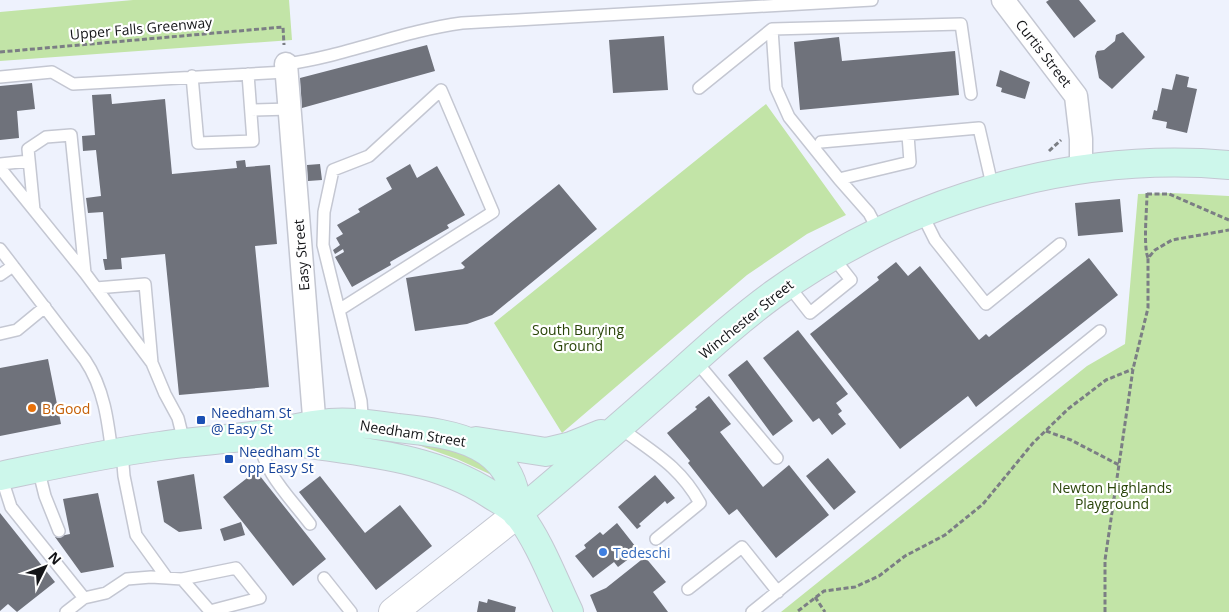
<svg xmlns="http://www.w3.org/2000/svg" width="1229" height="612" viewBox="0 0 1229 612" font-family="'Open Sans',sans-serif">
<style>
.green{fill:#c2e4a7}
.building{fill:#6f727b}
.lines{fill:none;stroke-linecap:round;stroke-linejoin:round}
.service-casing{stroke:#c4c7d2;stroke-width:14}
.minor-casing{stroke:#c4c7d2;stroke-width:25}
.tertiary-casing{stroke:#c4c7d2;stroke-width:30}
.secondary-casing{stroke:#c4c7d2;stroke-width:30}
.path{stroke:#7b7e84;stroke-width:3;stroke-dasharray:5 2.5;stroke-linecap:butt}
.service{stroke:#fff;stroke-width:11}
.minor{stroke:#fff;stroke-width:22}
.tertiary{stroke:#fff;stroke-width:28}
.secondary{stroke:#cdf7eb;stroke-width:28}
.food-dot{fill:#e8710a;stroke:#fff;stroke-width:2}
.transit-dot{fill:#1a4fb4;stroke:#fff;stroke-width:2}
.shop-dot{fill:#3f7fe0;stroke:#fff;stroke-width:2}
.labels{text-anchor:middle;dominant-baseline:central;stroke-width:4.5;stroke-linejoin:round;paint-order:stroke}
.street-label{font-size:14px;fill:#131417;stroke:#fff}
.park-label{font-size:14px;fill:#294408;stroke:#fff}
.food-label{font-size:14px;fill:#c56008;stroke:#fff;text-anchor:start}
.transit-label{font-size:14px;fill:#164399;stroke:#fff;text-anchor:start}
.shop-label{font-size:14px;fill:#366cbe;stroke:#fff;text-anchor:start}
</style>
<rect width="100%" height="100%" fill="#eef2fd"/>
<path class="green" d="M133,0H289L292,40L0,61V12Z
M766,104L846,215L807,234L747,275L562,433L494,323Z
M1171,193L1229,196V612H781L1087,366L1125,344L1138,194Z
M410,442L469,451L496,477L457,459Z"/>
<path class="building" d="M1049,0H1079L1096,21L1074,38L1046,2Z
M1123,32L1145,57L1112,89L1099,78L1095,56L1097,51L1104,50L1115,41L1116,35Z
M664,36L668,90L613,93L609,40Z
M839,37L842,61L955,51L959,95L800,110L794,42Z
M427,45L435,71L302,108L300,78Z
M1000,70L1030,82L1025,99L1001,92L1002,88L996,86Z
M1176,74L1189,77L1187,87L1197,89L1187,133L1166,128L1167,122L1152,119L1154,110L1157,111L1162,88L1172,90Z
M32,83L35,109L17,111L19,138L0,140V86Z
M111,94L112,104L165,99L172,174L237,168L236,161L245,160L246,167L270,165L277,244L255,246L269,387L179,395L165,254L121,258L122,269L105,270L103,259H107L103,212L88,213L86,198L101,196L96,150L83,151L82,136L95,135L92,95Z
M320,164L322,180L308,181L307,165Z
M410,164L417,178L437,166L465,215L447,225L449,228L390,262L391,265L352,287L335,257L344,252L343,249L335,254L333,250L340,245L336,238L343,234L337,225L360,212L358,209L392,189L386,178Z
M559,184L597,229L492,315L467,324L415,331L406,278L463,269L465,267L461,263Z
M1120,199L1123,232L1078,236L1075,203Z
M1089,258L1118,295L976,407L968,396L900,449L810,334L879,280L877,277L896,262L908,276L920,266L979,340L986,334L989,337Z
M798,330L848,394L836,403L842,411L838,414L846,424L832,435L819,418L813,422L763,358Z
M48,359L61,424L0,436V368Z
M747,360L793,421L773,436L728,375Z
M709,396L731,424L720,432L763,487L789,465L829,515L776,558L737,509L729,515L688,463L690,461L667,433L697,409L695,407Z
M828,458L856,492L834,510L806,476Z
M256,471L326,559L293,586L223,497Z
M194,474L202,529L179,532L164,522L157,481Z
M655,475L675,498L667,504L665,501L639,524L641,526L637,529L618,507Z
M320,476L365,533L400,505L432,546L376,590L299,492Z
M98,493L114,567L81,573L55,537L70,534L63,499Z
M0,513L55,582L17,612L8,604L0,611Z
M241,522L245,535L224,541L220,529Z
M617,523L639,551L618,567L614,562L593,578L575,556L586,548L584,545L600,532L603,535Z
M645,557L666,582L653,592L668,612H597L590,595L606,588Z
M488,599L516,607L515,612H477L479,601L487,603Z"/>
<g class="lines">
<g class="service-casing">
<path id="service" d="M772,29L776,88L789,117L839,179
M286,64C346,56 402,31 462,23L872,0
M192,76L198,143L253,141L248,74
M0,77L52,72L73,84L286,72
M699,88L772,29L961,24L971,94
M251,110L290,109
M821,142L979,128L993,189
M0,164L29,161
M0,168L85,273L152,363L165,394L178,418L184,442
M34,210L28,149L46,137L71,135L85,273
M922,214L935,240L986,304L1060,244
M879,232L869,213L839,179L910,162L908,135
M0,249L85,360C104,388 108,421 112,454
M0,275L13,266
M788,285L810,313L851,280L833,257
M96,288L145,284L152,363
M339,310L323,245L324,212L333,170L369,156L441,90L493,212L339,310L361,401L362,415L360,423
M0,334L17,330L45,307
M695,360L777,458
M619,427C652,452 679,465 700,503L656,539
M258,435C263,473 288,495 310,524
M122,452L124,476L136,535L167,578
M38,468L45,496L59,531
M1,476L11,507L84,598L66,612
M324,578L351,612
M688,589L742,547L778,592
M84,598L106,593L127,579L151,577L182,579L236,568L260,598L210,611L182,579
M752,612L1100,331"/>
</g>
<g class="minor-casing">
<path id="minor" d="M1003,0L1076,96L1081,139V170
M286,64L316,442"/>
</g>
<g class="tertiary-casing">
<path id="tertiary" d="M393,612L517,514"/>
</g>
<g class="secondary-casing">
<path id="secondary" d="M278,439C350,452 426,453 490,494C499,500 511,506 518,514C538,538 555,583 569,612
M476,441L546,452L571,446L601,434
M0,476C53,465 107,453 160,446C193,441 226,440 259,435C282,432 305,425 330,423C352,421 375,425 398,428C455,434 516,442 517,514
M517,514C572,468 626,421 679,374C710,346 741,318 774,294C903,201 1070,151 1229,165"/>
</g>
<path class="path" d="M0,52L283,27L284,45
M1049,151L1061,140
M1147,193C1147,209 1143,245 1148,258
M1147,194H1169L1229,220
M1046,431L1071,440L1119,465
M815,597L825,612
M798,611L824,591L855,587L879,576L905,556L945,535L983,504L1033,443L1068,409L1106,380L1133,369
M1105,612V560L1133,369L1148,308V258L1155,250L1172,240L1229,230"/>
<use href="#service" class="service"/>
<use href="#minor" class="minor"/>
<use href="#tertiary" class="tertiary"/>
<use href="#secondary" class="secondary"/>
</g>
<circle class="food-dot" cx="32" cy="408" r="5"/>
<g class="transit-dot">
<rect x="196" y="415" width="10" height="10" rx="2.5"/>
<rect x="224" y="454" width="10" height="10" rx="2.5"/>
</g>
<circle class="shop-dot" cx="603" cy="552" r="5"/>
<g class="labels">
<g class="street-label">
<text transform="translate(141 28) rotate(-5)">Upper Falls Greenway</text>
<text transform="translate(1044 53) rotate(52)">Curtis Street</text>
<text transform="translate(301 255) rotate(-95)">Easy Street</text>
<text transform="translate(746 319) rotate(-39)">Winchester Street</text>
<text transform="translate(413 433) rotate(9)">Needham Street</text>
</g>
<g class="park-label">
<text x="578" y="329">South Burying<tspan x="578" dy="16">Ground</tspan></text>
<text x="1112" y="487">Newton Highlands<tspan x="1112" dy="16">Playground</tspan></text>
</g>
<g class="food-label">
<text x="42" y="408">B.Good</text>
</g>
<g class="transit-label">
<text x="211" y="412">Needham St<tspan x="211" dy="16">@ Easy St</tspan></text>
<text x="239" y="451">Needham St<tspan x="239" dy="16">opp Easy St</tspan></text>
</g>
<g class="shop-label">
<text x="613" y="552">Tedeschi</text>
</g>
</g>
<g transform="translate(45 567) rotate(48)" stroke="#ffffff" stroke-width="4" paint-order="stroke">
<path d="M0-4L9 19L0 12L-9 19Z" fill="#131417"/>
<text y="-8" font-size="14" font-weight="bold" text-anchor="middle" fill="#131417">N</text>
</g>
</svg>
